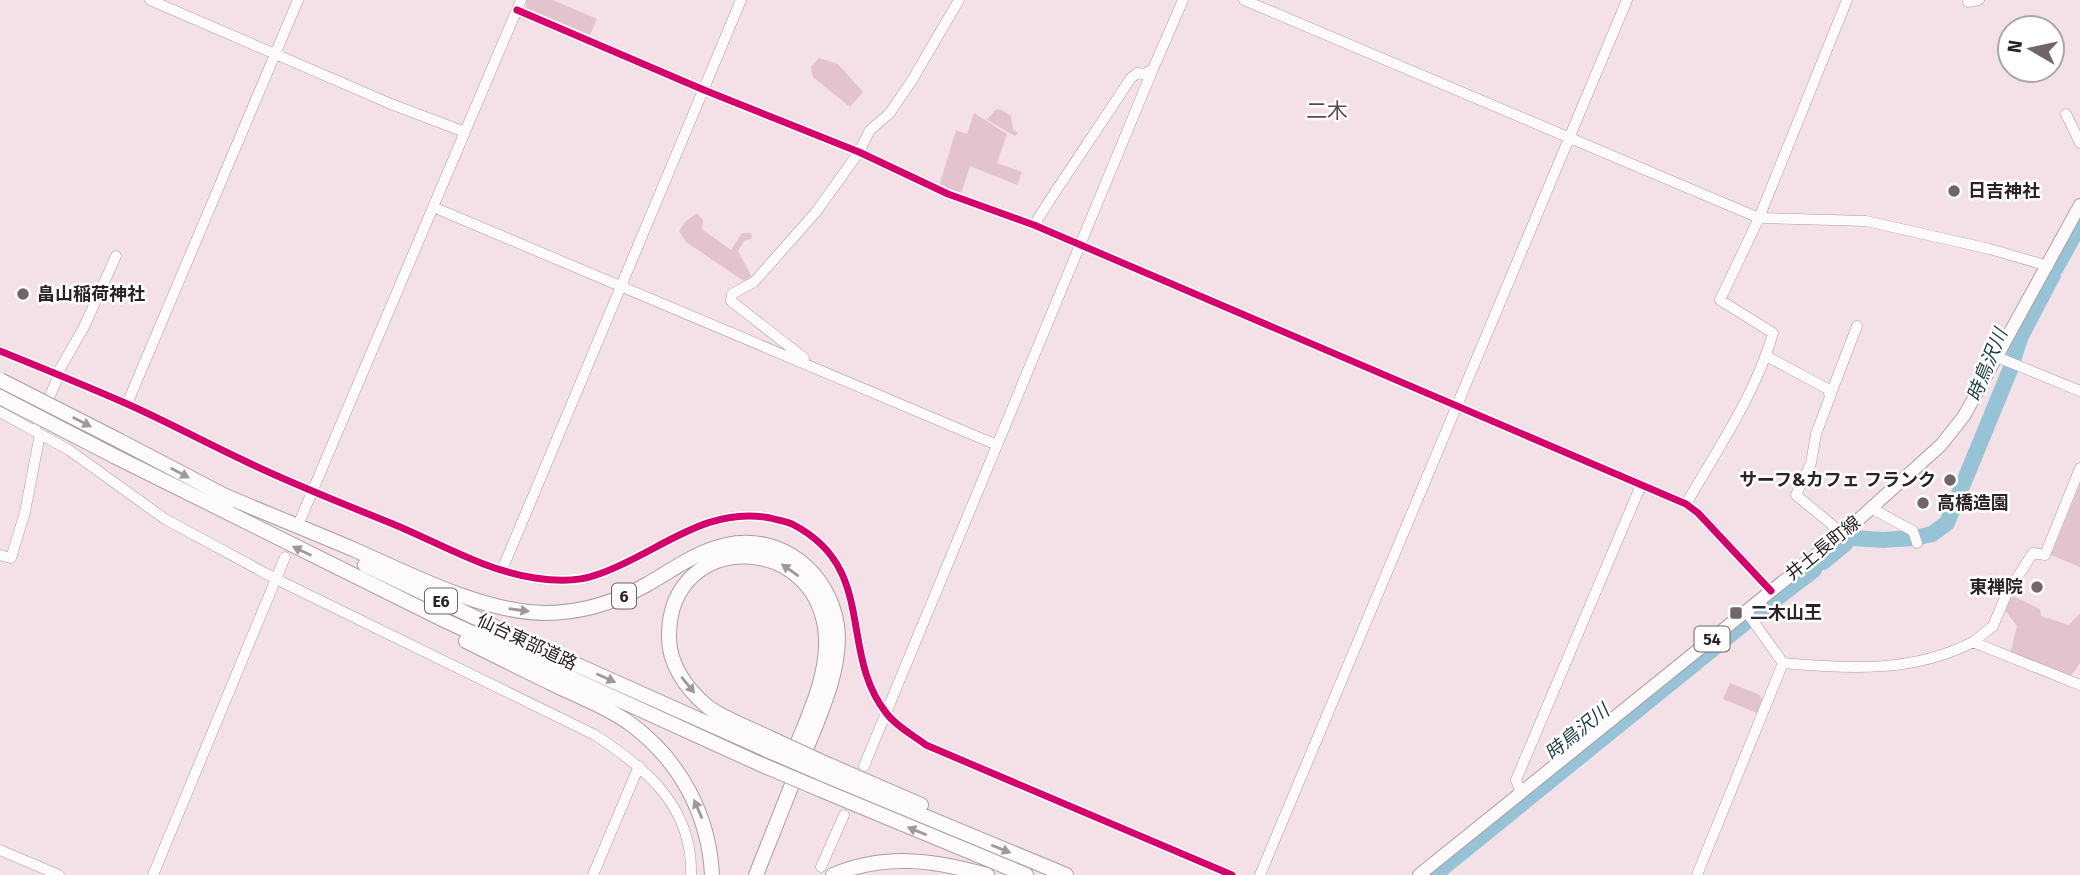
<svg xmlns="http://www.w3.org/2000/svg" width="2080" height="875" viewBox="0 0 2080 875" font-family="'Fira Sans','Noto Sans JP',sans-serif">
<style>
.green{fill:#e3c4ce}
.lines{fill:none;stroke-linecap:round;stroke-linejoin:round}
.river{stroke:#97c3d6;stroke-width:16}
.minor-casing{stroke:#ab9ea2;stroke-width:11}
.major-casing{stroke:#ab9ea2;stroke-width:14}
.highway-casing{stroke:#ab9ea2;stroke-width:16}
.minor{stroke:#fdfafb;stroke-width:10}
.major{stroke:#fdfafb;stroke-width:12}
.highway{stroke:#fdfafb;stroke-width:14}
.highway-bridge-casing{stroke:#ab9ea2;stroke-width:16;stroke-linecap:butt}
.highway-bridge{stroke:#fdfafb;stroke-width:14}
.cycleway-casing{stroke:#fff;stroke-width:11}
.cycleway{stroke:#d6006c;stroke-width:7}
.oneway{fill:#9f999b}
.poi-dot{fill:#72656a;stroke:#fff;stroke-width:2.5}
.labels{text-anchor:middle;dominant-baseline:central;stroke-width:5;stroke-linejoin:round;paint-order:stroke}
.shield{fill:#fff;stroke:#6c6467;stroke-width:2}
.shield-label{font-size:16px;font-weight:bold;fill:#2d2226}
.poi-label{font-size:18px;font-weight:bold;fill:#2d2226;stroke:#fff;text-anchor:start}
.street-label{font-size:18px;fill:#2d2226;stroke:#fff}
.water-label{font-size:19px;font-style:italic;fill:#1b3d48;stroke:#fff}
.quarter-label{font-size:21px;fill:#604650;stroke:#fff}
</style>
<rect width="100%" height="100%" fill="#f3e1e7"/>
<path class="green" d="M527,0H553L597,19L590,35L526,8Z
M819,58L838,64L863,92L850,107L813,77L811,67Z
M996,109L1002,110L1011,116L1013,130L1018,133L1015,136L987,120Z
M974,113L1007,134L997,163L1022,172L1017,185L970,166L961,194L939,186L956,130L967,134Z
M697,213L703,220L702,229L731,250L742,233H751L752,238L744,241L738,251L751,275L747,281L742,280L686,242L679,231L686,221Z
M2080,484V567L2051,555Z
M2013,596L2040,609L2041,616L2069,625L2080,613V663L2070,677L2010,654L2017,626L2003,608Z
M1730,683L1760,695L1762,700L1757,713L1723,699Z"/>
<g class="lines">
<path class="river" d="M2056,268L2080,224
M1919,537L1932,534L1947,523L2010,370L2020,338L2053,275
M1852,538L1883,540L1912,538
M1823,562L1845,544
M1759,612L1814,570
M1434,875L1746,622"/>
<g class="minor-casing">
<path id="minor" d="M150,0L391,104L465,132
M1244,0L1759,218L1866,221L1990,249L2048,266
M1968,2L1979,0
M517,10L704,90L859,152L948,194L1034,225L1686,504L1698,513L1771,591
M2066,114L2080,143
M433,207L997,445
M1034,225C1065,175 1099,128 1130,79L1137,73L1144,74L1153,69L1183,0
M0,351C42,368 84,385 125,403C166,421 206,443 247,462C295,485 344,504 393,524C439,543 486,571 535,578C555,581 577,582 596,575C655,556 703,505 770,518C777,520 785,521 792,524C879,568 837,652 887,714C897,727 913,735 926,745L1232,875
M1766,356L1828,389L1830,397L1816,434L1811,463L1796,495L1830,523L1841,534
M1997,357L2080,391
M804,363V358L731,301L732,294L754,282L816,212L859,152L870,130L889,114L911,82L959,0
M57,374L84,327L116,256
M1830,396L1857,326
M127,404L298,0
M0,412L69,450L165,519L276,579L595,735C647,769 693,807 691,875
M38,423L59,375
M2080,468L2045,555L2033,553L2007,593L1993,626L1973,642L2080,685
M1686,504C1716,452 1757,391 1773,333L1720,300L1759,218L1847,0
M1871,508L1913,531L1917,543
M301,518L521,0
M0,555L11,558L25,512L40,434
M502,570L741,0
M1783,663C1848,669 1913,673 1973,642
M864,766L1153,69
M1521,793L1516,780L1641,485
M0,850L59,875
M821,867L844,815
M153,875L285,557
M593,875L639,766
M1260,875L1627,0
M1697,875L1783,663L1746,611"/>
</g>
<g class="major-casing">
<path id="major" d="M1419,875L1848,529L1941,445L1964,416L2080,205"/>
</g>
<g class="highway-casing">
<path id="highway" d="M120,441L233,500
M114,456L448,622L760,764
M228,497C270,515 313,532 355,550C412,575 482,612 545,613C581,613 614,603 646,585C671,571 697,551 726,545C752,539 779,545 801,562C820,577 833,600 837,625C843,670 817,720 801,762C786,799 771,837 756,875
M365,565L537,647L767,750
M466,641C496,656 526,671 557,686C582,698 609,708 632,725C680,761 709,815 712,875
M770,738C750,728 726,720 708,707C686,689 668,663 669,635C670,528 821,532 826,638C828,680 805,722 791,760
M829,765L921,805
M825,775L1066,875
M819,789L1026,875
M833,875C885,853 934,860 987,875"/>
</g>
<use href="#minor" class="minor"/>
<use href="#major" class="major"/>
<use href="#highway" class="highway"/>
<g class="highway-bridge-casing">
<path id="highway-bridge" d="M0,380L120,441
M0,397L114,456
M770,738L829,765
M767,750L825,775
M760,764L819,789"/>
</g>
<use href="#highway-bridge" class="highway-bridge"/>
<g class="cycleway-casing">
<path id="cycleway" d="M517,10L704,90L859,152L948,194L1034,225L1686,504L1698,513L1771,591
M0,351C42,368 84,385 125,403C166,421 206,443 247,462C295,485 344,504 393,524C439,543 486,571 535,578C555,581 577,582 596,575C655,556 703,505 770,518C777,520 785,521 792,524C879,568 837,652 887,714C897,727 913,735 926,745L1232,875"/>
</g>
<use href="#cycleway" class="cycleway"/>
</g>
<defs><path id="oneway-solid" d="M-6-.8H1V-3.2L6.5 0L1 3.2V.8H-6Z" transform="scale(1.75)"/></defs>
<g class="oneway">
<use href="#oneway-solid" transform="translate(82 422) rotate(27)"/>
<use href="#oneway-solid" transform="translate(180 473) rotate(28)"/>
<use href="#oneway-solid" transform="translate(302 551) rotate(-154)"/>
<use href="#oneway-solid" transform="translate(790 570) rotate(-145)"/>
<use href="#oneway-solid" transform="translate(519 610) rotate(8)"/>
<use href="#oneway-solid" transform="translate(606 678) rotate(24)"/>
<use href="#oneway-solid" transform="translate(688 685) rotate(51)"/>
<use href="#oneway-solid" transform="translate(698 809) rotate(-113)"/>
<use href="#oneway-solid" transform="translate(917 831) rotate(-158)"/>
<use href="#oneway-solid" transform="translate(1001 849) rotate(22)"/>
</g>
<g class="poi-dot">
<circle cx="1954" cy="191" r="7"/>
<circle cx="23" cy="294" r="7"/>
<circle cx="1950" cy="480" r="7"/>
<circle cx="1923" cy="503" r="7"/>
<circle cx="2037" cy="587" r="7"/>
<rect x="1729" y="606" width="14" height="14" rx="3.5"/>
</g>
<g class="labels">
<g class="shield">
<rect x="612" y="583.5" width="24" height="25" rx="5"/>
<rect x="425" y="588.5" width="32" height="25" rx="5"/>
<rect x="1694.5" y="626.5" width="35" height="25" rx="5"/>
</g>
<g class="shield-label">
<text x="624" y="596">6</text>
<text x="441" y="601">E6</text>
<text x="1712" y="639">54</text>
</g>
<g class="poi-label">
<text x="1968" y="191">日吉神社</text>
<text x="37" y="294">畠山稲荷神社</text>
<text x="1936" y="480" text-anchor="end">サーフ&amp;カフェ フランク</text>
<text x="1937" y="503">高橋造園</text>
<text x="2023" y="587" text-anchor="end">東禅院</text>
<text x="1750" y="613">二木山王</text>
</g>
<g class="street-label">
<text transform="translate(1823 548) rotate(-39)">井土長町線</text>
<text transform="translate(527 642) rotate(25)">仙台東部道路</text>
</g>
<g class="water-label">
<text transform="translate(1987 365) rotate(-68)">時鳥沢川</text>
<text transform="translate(1577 732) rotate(-39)">時鳥沢川</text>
</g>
<g class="quarter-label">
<text x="1327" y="111">二木</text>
</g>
</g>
<g transform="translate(2031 49) rotate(279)"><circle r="33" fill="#ffffff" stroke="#aba7a8" stroke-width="2"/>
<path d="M0-5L12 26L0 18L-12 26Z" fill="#72656a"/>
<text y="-10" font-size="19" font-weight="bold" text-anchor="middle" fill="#2d2226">N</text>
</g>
</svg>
